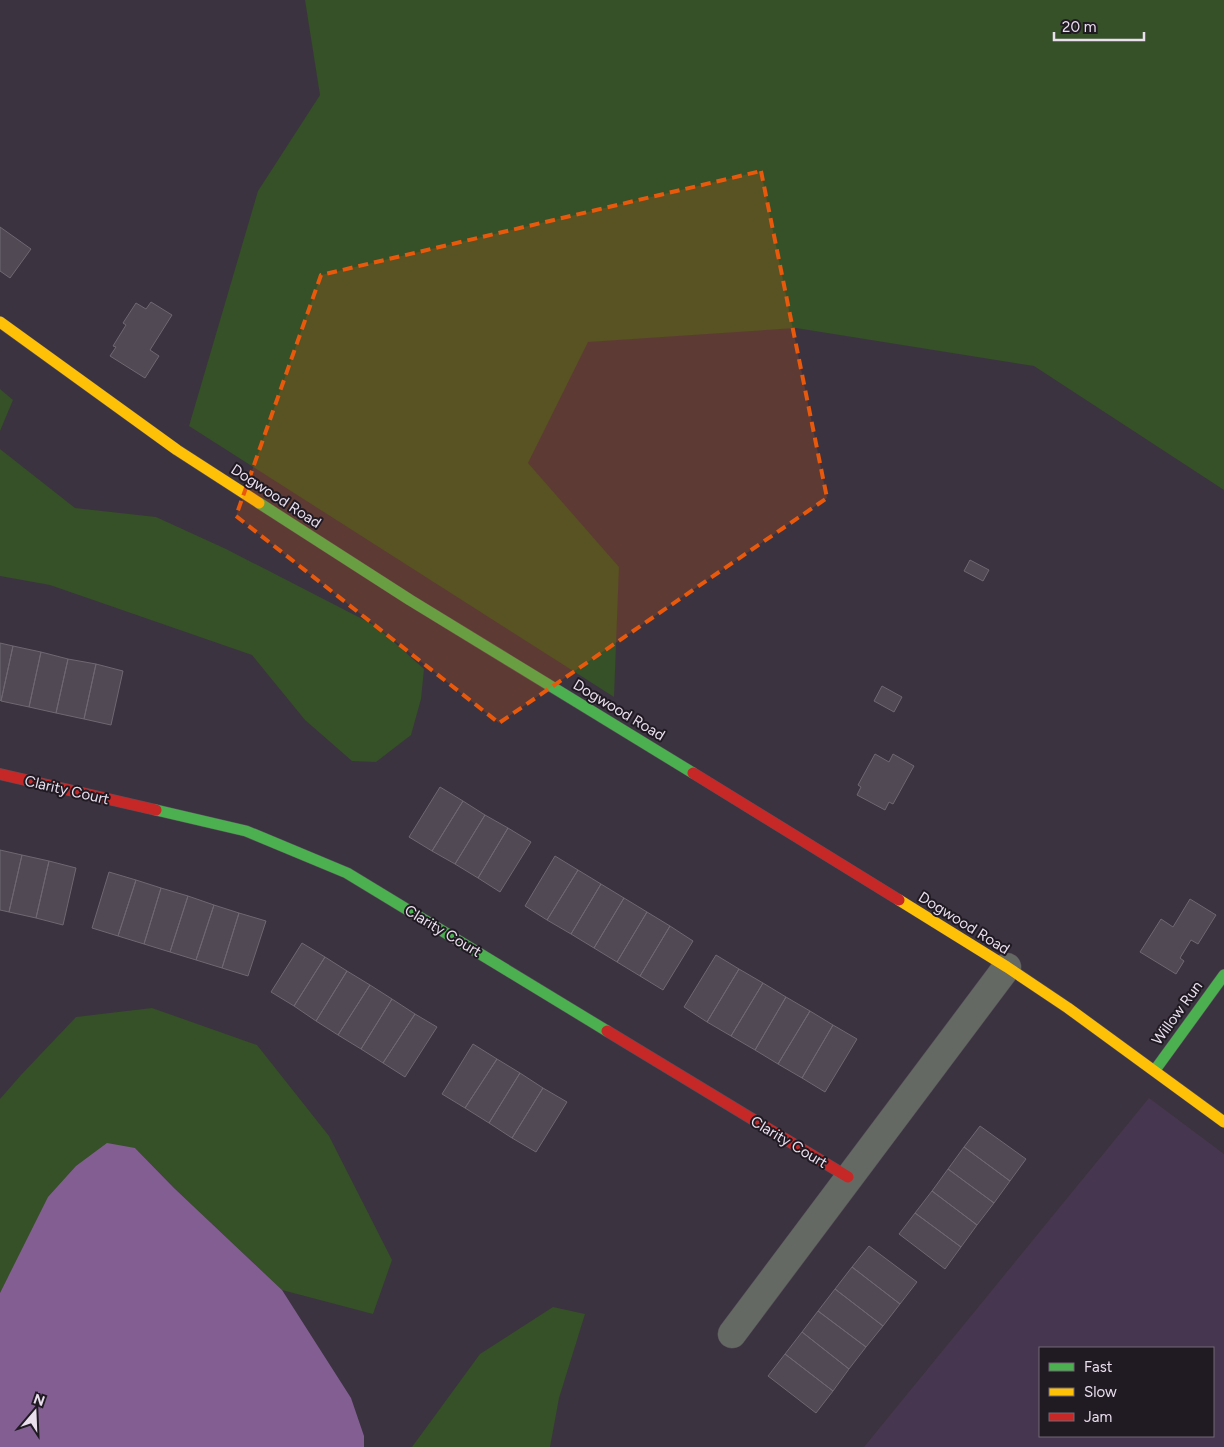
<svg xmlns="http://www.w3.org/2000/svg" width="1224" height="1447" viewBox="0 0 1224 1447" font-family="Figtree,sans-serif">
<style>
.built{fill:#47364f;fill-rule:evenodd}
.green{fill:#365028}
.water{fill:#835e92}
.building{fill:#514a55;stroke:#6f6872}
.lines{fill:none;stroke-linecap:round;stroke-linejoin:round}
.street-casing{stroke:#564f5a;stroke-width:29}
.fast-casing{stroke:#564f5a;stroke-width:12}
.slow-casing{stroke:#564f5a;stroke-width:12}
.jam-casing{stroke:#564f5a;stroke-width:12}
.street{stroke:#656963;stroke-width:28}
.fast{stroke:#4caf50;stroke-width:11}
.slow{stroke:#ffc107;stroke-width:11}
.jam{stroke:#c62828;stroke-width:11}
.marked{fill:#e8590c;fill-opacity:0.2;stroke:#e8590c;stroke-width:4;stroke-dasharray:10 6;stroke-linejoin:round}
.labels{text-anchor:middle;dominant-baseline:central;stroke-width:4;stroke-linejoin:round;paint-order:stroke}
.street-label{font-size:15px;fill:#e9dfed;stroke:#201a23}
</style>
<rect width="100%" height="100%" fill="#3b333f"/>
<path class="built" d="M1149,1098L1224,1154V1447H864ZM1040,1348H1213V1436H1040Z"/>
<path class="green" d="M305,0H1224V490L1034,366L796,328L588,342L528,463L619,567L614,697L189,426L258,191L320,95Z
M0,389L13,400L0,431Z
M0,449L75,508L156,517L226,549L376,626L424,669L421,699L411,735L376,762L352,761L305,720L252,655L50,585L0,576Z
M152,1008L257,1045L329,1136L392,1260L373,1314L282,1290L174,1188L135,1148L8,1277L0,1293V1099L21,1075L76,1017Z
M553,1307L585,1314L559,1398L550,1447H412L480,1354Z"/>
<path class="water" d="M107,1143L135,1148L174,1188L282,1290L351,1398L364,1436V1447H0V1293L48,1197L76,1166Z"/>
<path class="building" d="M0,227L31,249L10,278L0,271Z
M151,302L172,315L150,350L159,356L145,378L110,356L116,347L113,346L126,325L123,323L136,303L146,309Z
M970,560L989,570L983,581L964,571Z
M0,643L13,646L1,701L0,700Z
M13,646L41,652L29,707L1,701Z
M41,652L68,659L56,713L29,707Z
M68,659L96,664L84,719L56,713Z
M96,664L123,671L111,725L84,719Z
M882,686L902,697L894,712L874,701Z
M875,754L889,762L893,754L914,766L893,804L889,802L885,810L857,795L861,787L858,785Z
M440,787L463,801L432,851L409,837Z
M463,801L485,815L455,864L432,851Z
M485,815L508,828L478,878L455,864Z
M508,828L531,842L500,892L478,878Z
M0,850L22,855L9,912L0,910Z
M22,855L49,861L36,918L9,912Z
M555,856L578,870L547,920L525,906Z
M49,861L76,868L63,925L36,918Z
M578,870L601,884L571,934L547,920Z
M109,872L136,880L118,936L92,928Z
M136,880L161,888L144,944L118,936Z
M601,884L624,898L594,948L571,934Z
M161,888L188,896L170,952L144,944Z
M188,896L214,905L196,960L170,952Z
M624,898L647,912L617,962L594,948Z
M1190,899L1216,915L1198,944L1191,940L1180,958L1184,961L1176,974L1140,952L1161,919L1173,927Z
M214,905L239,913L222,968L196,960Z
M647,912L670,926L640,976L617,962Z
M239,913L266,921L248,976L222,968Z
M670,926L693,941L663,990L640,976Z
M302,943L325,957L294,1006L271,992Z
M716,955L739,969L707,1022L684,1007Z
M325,957L347,971L316,1021L294,1006Z
M739,969L763,983L731,1036L707,1022Z
M347,971L370,985L338,1035L316,1021Z
M763,983L786,997L755,1050L731,1036Z
M370,985L392,999L361,1049L338,1035Z
M786,997L810,1011L778,1064L755,1050Z
M392,999L415,1014L383,1063L361,1049Z
M810,1011L833,1025L802,1078L778,1064Z
M415,1014L437,1027L405,1077L383,1063Z
M833,1025L857,1039L825,1092L802,1078Z
M473,1044L497,1059L465,1108L442,1094Z
M497,1059L520,1073L489,1123L465,1108Z
M520,1073L543,1088L512,1138L489,1123Z
M543,1088L567,1102L536,1152L512,1138Z
M980,1126L1026,1159L1010,1181L964,1147Z
M964,1147L1010,1181L994,1203L948,1169Z
M948,1169L994,1203L977,1225L932,1191Z
M932,1191L977,1225L961,1247L915,1213Z
M915,1213L961,1247L945,1269L899,1234Z
M869,1246L917,1282L900,1304L852,1267Z
M852,1267L900,1304L883,1326L835,1289Z
M835,1289L883,1326L866,1347L818,1311Z
M818,1311L866,1347L849,1369L802,1332Z
M802,1332L849,1369L833,1391L785,1354Z
M785,1354L833,1391L816,1413L768,1376Z"/>
<g class="lines">
<g class="street-casing">
<path id="street" d="M732,1334L1007,967"/>
</g>
<g class="fast-casing">
<path id="fast" d="M259,503L410,600L693,773
M156,810L246,831L347,873L607,1031
M1155,1070L1224,975"/>
</g>
<g class="slow-casing">
<path id="slow" d="M0,322L177,450L259,503
M899,900L1007,967L1068,1008L1224,1122"/>
</g>
<g class="jam-casing">
<path id="jam" d="M693,773L899,900
M0,774L156,810
M607,1031L848,1177"/>
</g>
<use href="#street" class="street"/>
<use href="#fast" class="fast"/>
<use href="#slow" class="slow"/>
<use href="#jam" class="jam"/>
</g>
<path class="marked" d="M761,171L827,498L499,723L236,516L321,275Z"/>
<g class="labels">
<g class="street-label">
<text transform="translate(276 496) rotate(33)">Dogwood Road</text>
<text transform="translate(619 710) rotate(31)">Dogwood Road</text>
<text transform="translate(67 790) rotate(13)">Clarity Court</text>
<text transform="translate(964 923) rotate(32)">Dogwood Road</text>
<text transform="translate(443 931) rotate(31)">Clarity Court</text>
<text transform="translate(1177 1013) rotate(-54)">Willow Run</text>
<text transform="translate(789 1142) rotate(31)">Clarity Court</text>
</g>
</g>
<rect x="1039" y="1347" width="175" height="90" fill="#201a23" stroke="#706974"/>
<rect x="1049" y="1363" width="25" height="8" fill="#4caf50" stroke="#706974"/>
<text x="1084" y="1372" font-size="15" fill="#e9dfed">Fast</text>
<rect x="1049" y="1388" width="25" height="8" fill="#ffc107" stroke="#706974"/>
<text x="1084" y="1397" font-size="15" fill="#e9dfed">Slow</text>
<rect x="1049" y="1413" width="25" height="8" fill="#c62828" stroke="#706974"/>
<text x="1084" y="1422" font-size="15" fill="#e9dfed">Jam</text>
<g transform="translate(35 1412) rotate(19)" stroke="#201a23" stroke-width="4" paint-order="stroke">
<path d="M0-4L9 19L0 12L-9 19Z" fill="#e9dfed"/>
<text y="-8" font-size="14" font-weight="bold" text-anchor="middle" fill="#e9dfed">N</text>
</g>
<path d="M1054 32v8h90v-8" fill="none" stroke="#e9dfed" stroke-width="2.5"/>
<text x="1062" y="32" font-size="15" fill="#e9dfed" stroke="#201a23" stroke-width="4" paint-order="stroke">20 m</text>
</svg>
